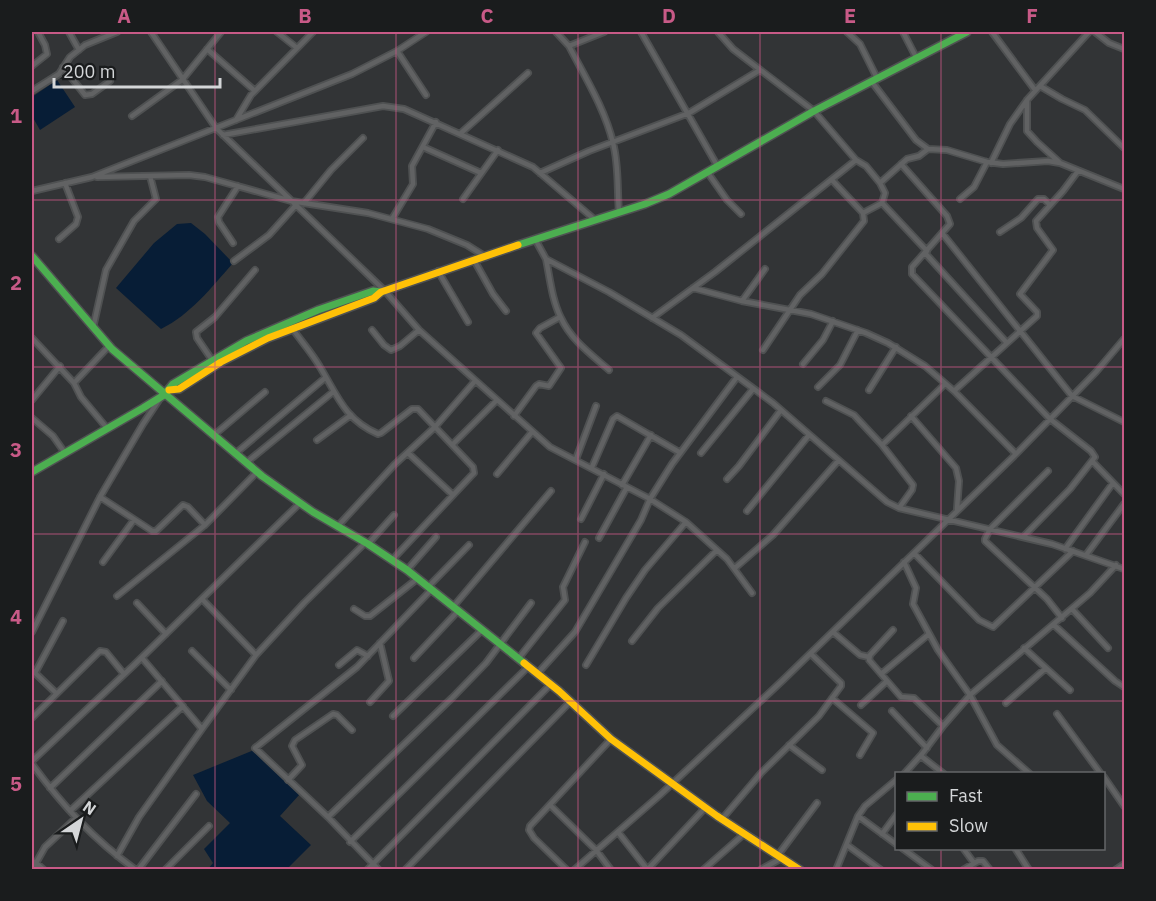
<svg xmlns="http://www.w3.org/2000/svg" width="1156" height="901" viewBox="0 0 1156 901" font-family="'IBM Plex Sans',sans-serif">
<style>
.water{fill:#071d36}
.lines{fill:none;stroke-linecap:round;stroke-linejoin:round}
.street-casing{stroke:#4f5152;stroke-width:8}
.fast-casing{stroke:#4f5152;stroke-width:10}
.slow-casing{stroke:#4f5152;stroke-width:10}
.street{stroke:#616263;stroke-width:4.5}
.fast{stroke:#4caf50;stroke-width:7}
.slow{stroke:#ffc107;stroke-width:7}
.grid{fill:none;stroke:#c85a87;stroke-width:1.5;stroke-opacity:0.55}
.neatline{fill:none;stroke:#c85a87;stroke-width:2}
.grid-label{font-size:20px;text-anchor:middle;font-weight:bold;fill:#c85a87}
</style>
<rect width="100%" height="100%" fill="#323436"/>
<path class="water" d="M57,80L75,107L40,130L32,116V97Z
M191,223L205,234L233,263C211,288 191,314 161,329L116,288L154,243L177,224Z
M254,750L300,794L280,816L311,845L287,869H208L213,863L204,849L230,823L207,801L193,775Z"/>
<g class="lines">
<g class="street-casing">
<path id="street" d="M69,32L79,50
M151,32L216,128L385,291L419,330L550,447L650,499L686,522L727,559L752,593
M277,32L297,48
M556,32L569,46
M604,32L569,46C585,77 605,109 613,143C619,165 617,189 619,212
M641,32L718,167
M847,32L860,44L877,78
M903,32L917,59
M992,32L1035,90
M1095,32L1109,43L1124,49
M207,49L255,91
M397,51L426,95
M32,66L47,54L45,45L38,32
M63,67L85,95L92,94L110,81
M872,82L916,140L928,149L947,150L987,162L1003,164L1048,161L1060,163L1124,189
M1040,86L1062,99L1085,110L1124,148
M32,91L59,74L70,57L85,45L117,32
M1027,100V131L1037,142L1059,162
M132,116L182,80L221,32
M236,120L251,95L313,32
M461,133L528,73
M223,135L383,106L404,109L533,167L594,219
M423,147L481,173
M856,160L866,166L880,183L907,159L919,156L928,149
M991,163L1010,124L1027,100L1089,32
M901,164L947,216L950,224L942,233L1072,396L1124,422
M540,173L589,151L689,113L760,70
M708,173L727,200L741,214
M97,177L189,175L205,177L291,201L368,213L428,229L467,245L486,257
M32,191L92,177L352,74L397,51L426,32
M463,199L498,150
M960,199L974,187L987,162
M304,203L331,170L363,138
M882,203L927,251
M863,213L882,203L885,193L880,183
M392,219L413,184L412,166L436,122
M1000,232L1021,218L1038,199H1044L1050,205
M942,233L912,267V274L1050,419L1091,451L1095,457L1070,489L1023,537
M59,239L76,224L78,217L65,183
M535,239L546,259L609,292L681,335L773,403L887,502L899,508L1052,544L1124,569
M233,243L219,222L218,217L238,186
M925,253L1007,343
M546,259C550,279 552,300 561,318C571,340 592,355 609,370
M474,260L493,294L506,311
M234,261L269,235L296,205
M438,271L468,322
M693,288L742,301L811,314L866,333L888,343L925,366L954,391L1016,454
M742,301L765,269
M652,318L715,272L856,160L814,111L733,49L718,32
M93,328L106,270L134,221L156,199L150,176
M292,328C301,341 312,353 320,367C337,395 345,420 378,434L381,433L412,409H418L473,467L474,473L471,476L392,560
M372,330L384,345L391,350L400,346L419,330
M32,338L74,383L81,397L106,427
M763,350L800,295L822,274L864,221L863,213L832,180
M212,360L197,338L196,332L215,317L255,270
M803,364L823,340L833,321
M74,383L109,346
M818,387L840,365L858,330
M869,390L896,347
M954,391L1037,316V312L1020,294L1053,250L1037,228L1036,221L1063,191L1078,171
M32,400L60,366
M826,401L854,415L882,445
M514,416L536,386L539,384L549,386L561,368L536,333L540,328L560,317
M911,416L956,468L959,481L957,509
M32,418L53,436L65,453
M214,435L265,392
M317,440L351,415
M452,445L497,400
M236,453L325,378
M408,453L453,495
M701,453L753,389
M576,459L596,406
M247,462L333,392
M1093,462L1124,494
M592,467L613,419L617,416L679,452
M1048,471L990,529L985,539V541L1047,599L1062,618
M497,474L532,432
M727,479L739,466L781,410
M622,485L651,435
M100,497L152,531H156L183,505L188,507L205,525
M899,508L912,490L913,485L882,445L945,384
M747,511L809,435
M581,519L604,474
M337,527L394,465L435,427L475,381
M599,538L627,487
M368,544L394,515
M1065,549L1113,483
M914,553L979,620L993,627L1073,551
M1086,555L1124,504
M103,562L133,521
M904,562L916,588L913,604L938,650L970,695L997,745L1030,774
M735,568L773,535L838,461
M407,570L436,537
M428,587L469,545
M117,596L205,525L257,472
M202,599L256,655
M137,603L166,634
M453,607L551,491
M354,609L365,616H370L417,579
M1072,609L1108,648
M1054,625L1115,681L1124,687
M893,630L870,655L869,660L901,697L914,698L943,726
M32,632L100,497L143,424L159,400
M833,632L860,655L869,657
M632,641L658,608L717,550
M1024,648L1070,690
M192,651L231,690
M414,658L458,611
M518,659L565,600L563,587L585,542
M339,665L357,650L368,656
M586,665L626,598L645,570L686,522
M32,670L56,693
M35,673L63,621
M537,674L575,632L641,520L650,499L672,464L737,377
M881,674L929,634
M832,698L873,733L860,755
M370,702L389,681L380,643
M1006,703L1046,668
M861,705L887,681
M892,711L927,748
M1057,714L1101,774
M393,716L482,630
M32,718L100,651L106,652L124,674
M202,729L256,655L304,603L366,542
M789,745L822,770
M921,756L944,774
M32,761L134,665L300,503
M32,764C63,806 93,839 136,870
M904,774L922,754L943,726L970,695L1090,593L1116,565
M1104,777L1124,806
M288,780L302,765L292,746L295,740L333,714L337,715L352,730
M50,788L162,681
M550,805L596,850L611,870
M70,811L183,706
M858,816L896,844
M328,817L452,698L486,663L531,603
M722,819L761,773L819,716L841,686V683L811,654
M618,832L647,869
M882,834L896,815
M350,842L528,667
M847,845L881,870
M902,848L932,870
M963,848L974,863
M1015,848L1029,870
M778,855L817,803
M117,856L139,817L202,729L142,658
M35,862L44,870
M32,870L45,847L76,818
M138,870L196,794
M165,870L209,826
M367,870L550,685
M379,870L328,817L255,748L357,667L431,590
M405,870L570,702
M567,870L534,838L529,830L530,826L611,739
M574,870L660,795L782,681L1016,454L1096,372L1124,339
M647,870L705,808
M703,870L744,834
M760,870L782,858
M836,870L858,816L865,806L896,780
M963,870L978,861H983L990,870
M1115,870L1124,864"/>
</g>
<g class="fast-casing">
<path id="fast" d="M518,245L645,204L669,194L814,111L967,32
M32,256L112,349L262,476L313,512L368,544L407,570L524,663
M32,472L143,408L164,395L173,384L246,341L318,310L373,291L381,292"/>
</g>
<g class="slow-casing">
<path id="slow" d="M169,390L179,389L221,362L268,338L374,298L381,292L518,245
M524,663L559,691L611,739L717,816L800,870"/>
</g>
<use href="#street" class="street"/>
<use href="#fast" class="fast"/>
<use href="#slow" class="slow"/>
</g>
<path class="grid" d="M215,32V870M396,32V870M578,32V870M760,32V870M941,32V774M32,200H1124M32,367H1124M32,534H1124M32,701H1124M941,848V870"/>
<rect width="1156" height="901" fill="none" stroke="#1a1c1d" stroke-width="66"/>
<rect x="895" y="772" width="210" height="78" fill="#1a1c1d" stroke="#646668" stroke-width="1.5"/>
<rect x="907" y="792" width="30" height="9" fill="#4caf50" stroke="#646668" stroke-width="1.5"/>
<text x="949" y="802" font-size="18" fill="#d4d6d8">Fast</text>
<rect x="907" y="822" width="30" height="9" fill="#ffc107" stroke="#646668" stroke-width="1.5"/>
<text x="949" y="832" font-size="18" fill="#d4d6d8">Slow</text>
<g transform="translate(81 820) rotate(35)" stroke="#1a1c1d" stroke-width="4.5" paint-order="stroke">
<path d="M0-4.5L10 22L0 15L-10 22Z" fill="#d4d6d8"/>
<text y="-9" font-size="16" font-weight="bold" text-anchor="middle" fill="#d4d6d8">N</text>
</g>
<path d="M54 78v9h166v-9" fill="none" stroke="#d4d6d8" stroke-width="3"/>
<text x="63" y="78" font-size="18" fill="#d4d6d8" stroke="#1a1c1d" stroke-width="4.5" paint-order="stroke">200 m</text>
<rect x="33" y="33" width="1090" height="835" class="neatline"/>
<g class="grid-label">
<text x="124" y="23">A</text>
<text x="305" y="23">B</text>
<text x="487" y="23">C</text>
<text x="669" y="23">D</text>
<text x="850" y="23">E</text>
<text x="1032" y="23">F</text>
<text x="16" y="123">1</text>
<text x="16" y="290">2</text>
<text x="16" y="457">3</text>
<text x="16" y="624">4</text>
<text x="16" y="791">5</text>
</g>
</svg>
